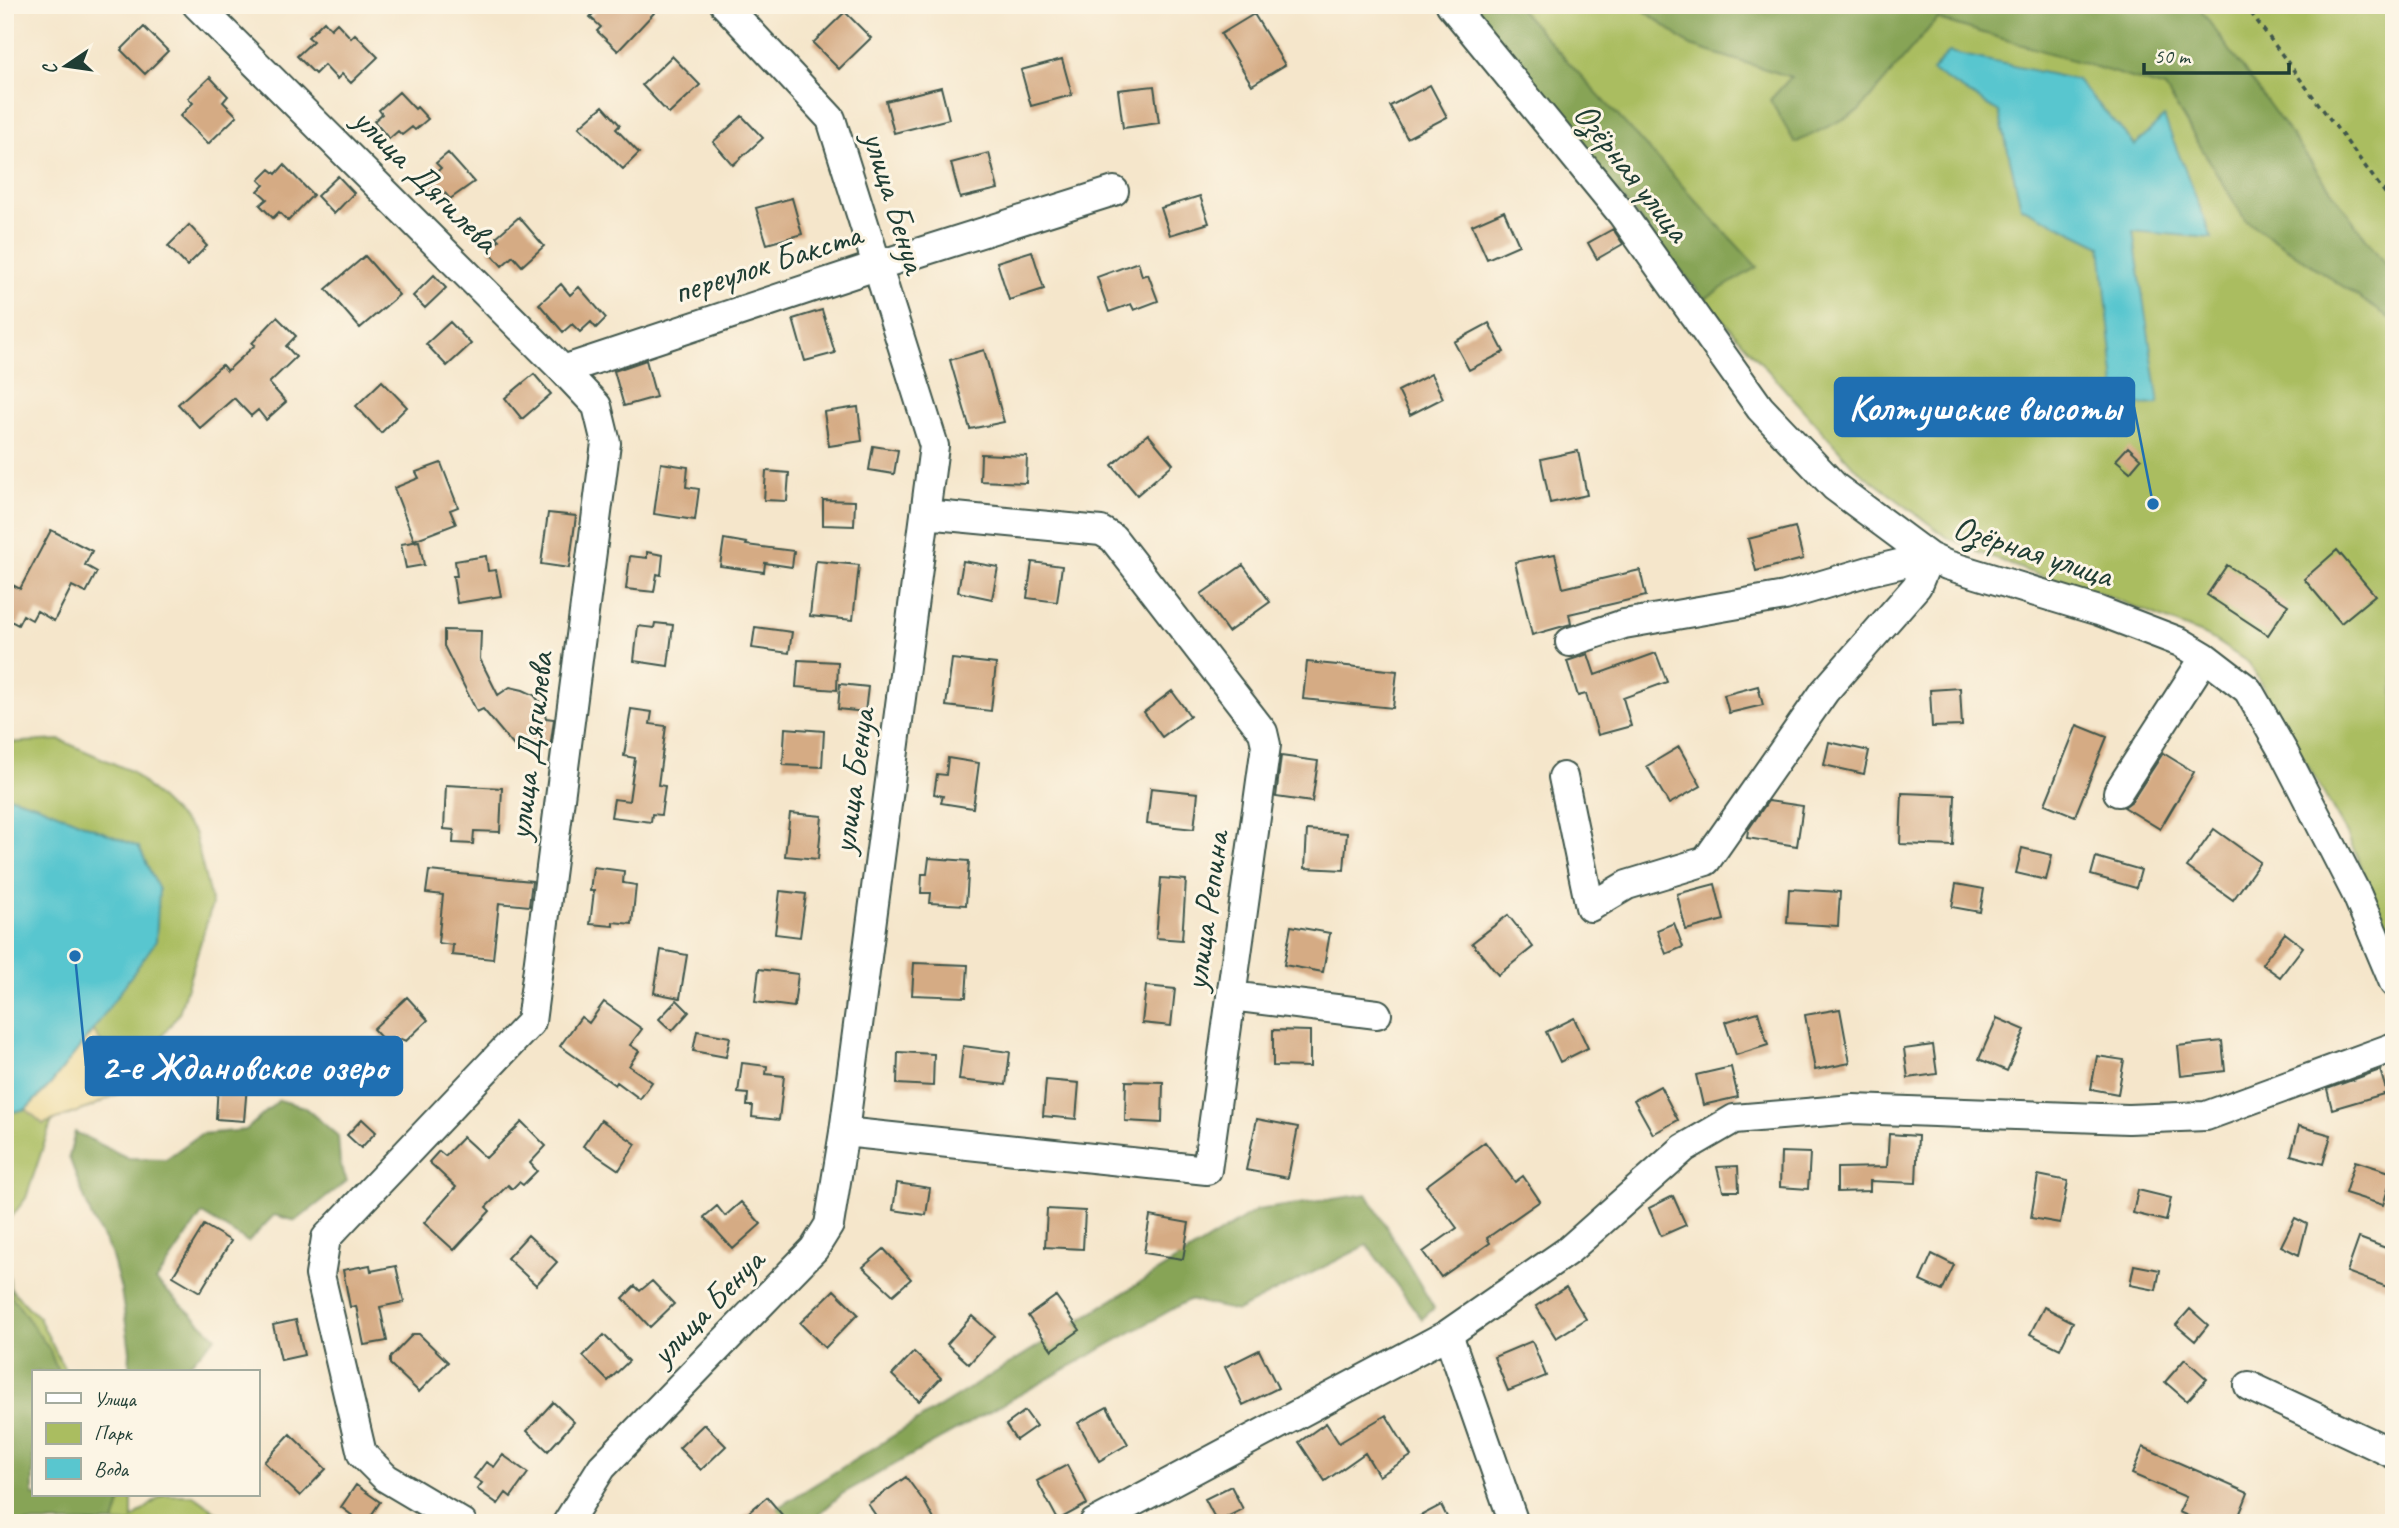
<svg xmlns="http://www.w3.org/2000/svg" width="2399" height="1528" viewBox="0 0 2399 1528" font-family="Caveat,sans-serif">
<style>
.green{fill:#aabd60;stroke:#647d4a;stroke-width:2}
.forest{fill:#87a456;stroke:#537045;stroke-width:2}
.sand{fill:#eeda9e;stroke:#868c69;stroke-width:2}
.water{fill:#59c6cf;stroke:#3c8282;stroke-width:2}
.building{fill:#d5ab84}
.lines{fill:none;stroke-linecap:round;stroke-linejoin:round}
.minor-casing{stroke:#3f564b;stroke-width:32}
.path{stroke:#3f564b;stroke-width:3.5;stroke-dasharray:5 5;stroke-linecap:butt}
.minor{stroke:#fff;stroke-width:28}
.labels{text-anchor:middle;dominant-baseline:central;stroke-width:6;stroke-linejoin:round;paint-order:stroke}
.street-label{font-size:35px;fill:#1f3d34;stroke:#fcf5e5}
.leader{fill:none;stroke:#1f6fb2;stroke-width:2.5}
.callout-dot{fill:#1f6fb2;stroke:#fcf5e5;stroke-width:2.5}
.callout{fill:#1f6fb2;stroke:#1f6fb2;stroke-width:2.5}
.callout-label{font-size:37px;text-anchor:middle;font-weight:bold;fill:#fff}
</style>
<rect width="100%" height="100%" fill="#fcf5e5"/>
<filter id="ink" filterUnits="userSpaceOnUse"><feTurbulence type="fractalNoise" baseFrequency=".0143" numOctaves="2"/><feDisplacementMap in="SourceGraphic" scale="14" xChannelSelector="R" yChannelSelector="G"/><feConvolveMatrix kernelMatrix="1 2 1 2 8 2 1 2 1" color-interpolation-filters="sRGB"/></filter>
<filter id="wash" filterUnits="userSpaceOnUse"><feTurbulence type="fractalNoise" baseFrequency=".00686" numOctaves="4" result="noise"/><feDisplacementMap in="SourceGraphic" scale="28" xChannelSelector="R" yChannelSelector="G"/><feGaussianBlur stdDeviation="1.57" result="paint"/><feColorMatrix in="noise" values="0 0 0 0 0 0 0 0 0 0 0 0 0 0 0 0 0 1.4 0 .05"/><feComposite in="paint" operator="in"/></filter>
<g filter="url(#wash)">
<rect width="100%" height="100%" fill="#f5e6cb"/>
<path class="green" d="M1516,5H2394V941L2347,834L2249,663L2209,637L2095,591L2056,582L1975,551L1966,545L1948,538L1855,468L1704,299L1709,296L1527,17Z
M60,740L131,771L194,832L212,905L179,1013L138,1069L72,1101L51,1123L26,1198L5,1225V743Z
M5,1283L39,1318L66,1372H33V1495H132V1519L163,1495H193L231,1523H5Z"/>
<path class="forest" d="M1477,5H1516L1757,267L1704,299L1470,10Z
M1637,5H2197L2394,277V321L2245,220L2165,88L1937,19L1858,112L1795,143L1770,100L1791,77L1691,46Z
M279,1100L304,1107L338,1136L340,1164L347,1181L296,1221L274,1215L248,1242L202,1214L156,1281L216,1337L181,1372H129L130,1351L121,1290L111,1253L92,1218L69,1157L75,1132L128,1158L166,1159L201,1134L246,1130Z
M1367,1194L1434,1308L1422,1319L1367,1245L1237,1311L1189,1300L842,1494L809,1523H753L1257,1210Z
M5,1236L11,1295L49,1349L58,1372H33V1495H120L121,1500L114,1523H5Z"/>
<path class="sand" d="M93,1030L121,1074L119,1093L91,1107L43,1124L26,1109L50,1085Z"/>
<path class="water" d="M1949,52L2077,80L2135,145L2164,117L2212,238L2133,231L2159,404L2117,406L2101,246L2021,207L1999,112L1932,71Z
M5,795L38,805L139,847L159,890L156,941L93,1030L50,1085L26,1109L5,1114Z"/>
<g id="blocks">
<path class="building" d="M601,5H646L654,13L618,51L597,31L601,27L590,17Z
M845,12L871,38L839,69L813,43Z
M1254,14L1285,65L1252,85L1221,34Z
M324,21L331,29L337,23L351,38L355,34L378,57L351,83L342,74L337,79L324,65L315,74L297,56L313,41L308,37Z
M144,27L168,51L145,74L121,50Z
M672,56L700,85L669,114L642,85Z
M1062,59L1072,95L1031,106L1021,70Z
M210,77L228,96L223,102L237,116L208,144L180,116L193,103L188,98Z
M1430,85L1447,117L1407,138L1390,106Z
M1154,86L1159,123L1123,128L1118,90Z
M941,87L949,119L894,133L886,101Z
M399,92L415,109L417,107L428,119L415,130L412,127L402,135L398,131L389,139L374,121L382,114L379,110Z
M603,106L620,125L616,129L639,153L623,169L579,127Z
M742,116L763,138L733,165L713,142Z
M448,153L474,182L450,199L445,193L441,196L427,181L441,168L436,163Z
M989,153L998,189L960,198L951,163Z
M284,165L313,195L288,221L279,212L273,218L260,205L267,199L258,191L264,185L259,180L270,169L276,174Z
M338,176L354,193L334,214L317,196Z
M1200,196L1209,223L1170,235L1161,208Z
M792,198L802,234L767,244L756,208Z
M1504,211L1519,245L1487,259L1472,225Z
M519,217L544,246L522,266L513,256L502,266L488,250L499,240L496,237Z
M189,225L204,241L203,242L207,246L187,266L168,246Z
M1613,229L1623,244L1597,259L1588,243Z
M1032,251L1044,289L1009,300L997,262Z
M365,256L399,295L360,328L326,289Z
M1138,262L1142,276L1148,274L1158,301L1134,310L1131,304L1109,312L1097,277Z
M434,275L446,288L425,308L413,296Z
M561,284L570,295L579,287L606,318L596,328L591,322L580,332L572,324L563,332L539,304Z
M822,310L835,353L805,361L793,319Z
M277,317L296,336L286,346L296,357L269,383L286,402L266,420L258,410L251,416L234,398L200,428L178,404L222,365L227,371L255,345L252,343Z
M450,322L471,344L447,366L426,344Z
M1489,323L1504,352L1469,370L1454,342Z
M984,350L1004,422L970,429L950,360Z
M646,360L656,397L624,406L614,371Z
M534,374L551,394L522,419L505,398Z
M1431,374L1443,398L1410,415L1398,391Z
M382,381L407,407L381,433L356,406Z
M858,407L862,441L829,446L824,412Z
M1148,434L1173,464L1137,495L1112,465Z
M873,446L898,450L894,474L869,470Z
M2128,447L2141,459L2130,472L2116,460Z
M1578,451L1587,495L1550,503L1541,459Z
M981,454L1027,456L1026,483L980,481Z
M441,463L458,507L450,510L456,524L414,540L394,488L419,478L416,472Z
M661,463L688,467L686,487L699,489L695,520L654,514Z
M766,471L789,473L787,501L764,500Z
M823,500L855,501L854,526L823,525Z
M548,513L576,516L569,568L541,564Z
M1795,527L1803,559L1756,571L1748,539Z
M51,530L92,551L85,565L97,572L86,593L72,586L54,621L37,611L32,620L23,615L18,625L5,618V581L20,589Z
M724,539L747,543L746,545L794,551L792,567L765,563L764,572L720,566Z
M419,541L424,565L406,568L401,544Z
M2337,550L2375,595L2341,623L2304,579Z
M647,552L663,555L661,575L657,574L654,592L626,589L630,556L647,558Z
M1555,554L1563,588L1640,570L1646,596L1569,614L1571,624L1532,635L1515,562Z
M486,556L488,571L496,570L501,596L457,603L453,576H457L455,561Z
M816,561L859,565L853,620L810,616Z
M963,561L998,567L992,599L958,592Z
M1032,562L1062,566L1057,602L1027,598Z
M1243,565L1270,602L1228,632L1201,594Z
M2227,565L2288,605L2268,635L2207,595Z
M655,623L673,625L668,666L634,661L638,626L654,628Z
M755,627L792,632L789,653L752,648Z
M444,630L481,631L480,659L498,695L510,687L523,690L534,695L543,706L546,718L554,719L550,749L514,746L483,709L477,712L444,646Z
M1656,653L1667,682L1623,698L1631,726L1598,735L1586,694L1578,696L1567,661L1588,654L1595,675Z
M952,659L996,664L991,711L946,706Z
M798,660L838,662L837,690L796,687Z
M1307,662L1397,671L1393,708L1303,699Z
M840,684L868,687L865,712L838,709Z
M1758,686L1763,705L1729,713L1724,695Z
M1960,688L1962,726L1932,727L1930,690Z
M1172,691L1190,716L1162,737L1144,712Z
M631,709L652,712L650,724L666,726L658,785L665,786L661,815L652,814L651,822L611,817L614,799L629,801L635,758L624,756Z
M2077,725L2107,737L2075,816L2045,804Z
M785,728L824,731L822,767L783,765Z
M1829,742L1869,751L1864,774L1824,765Z
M1679,747L1701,786L1669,804L1647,766Z
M2163,753L2194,772L2160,829L2124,807L2132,801Z
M1281,756L1318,761L1312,802L1276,797Z
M948,758L979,763L973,808L941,803L943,796L934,794L937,774L946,775Z
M446,785L502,788L500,832L474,831L473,844L453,843L454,830L444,829Z
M1151,788L1198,793L1194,829L1147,824Z
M1902,793L1955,795L1953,846L1900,844Z
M1768,801L1803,806L1797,846L1747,838L1748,830Z
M790,813L822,816L818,859L785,856Z
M2214,829L2260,862L2233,900L2187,867Z
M1307,830L1347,833L1344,870L1305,868Z
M2022,848L2052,855L2046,880L2016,873Z
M2096,857L2141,870L2136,888L2091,875Z
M929,858L969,861L966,905L930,903L931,893H921L922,874H927Z
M593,867L624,871L623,883L636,885L632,924L613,922V926L590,924L594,891H590Z
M429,871L532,881L529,906L499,903L493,959L452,955L453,945L438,943L443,895L426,893Z
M1161,878L1186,880L1182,940L1156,938Z
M1715,884L1724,920L1686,930L1677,894Z
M1956,884L1984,889L1980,912L1952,907Z
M1789,889L1840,892L1838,926L1787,923Z
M780,891L806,894L800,937L775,934Z
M1508,915L1533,947L1498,975L1472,943Z
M1674,923L1683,947L1666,954L1657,930Z
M1291,926L1330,933L1323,972L1284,965Z
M2285,933L2303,947L2280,977L2262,964Z
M661,950L687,955L680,998L654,993Z
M914,963L968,965L966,997L912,995Z
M759,969L798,974L794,1007L755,1002Z
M1146,986L1175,989L1171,1026L1142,1023Z
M407,997L428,1020L406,1041L401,1039L388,1045L373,1029Z
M677,1000L689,1012L672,1031L659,1019Z
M604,1002L642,1029L630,1045L639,1051L629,1066L652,1082L640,1099L617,1082L615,1085L560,1046L581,1017L589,1023Z
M1840,1009L1850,1063L1815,1070L1805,1015Z
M1758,1012L1768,1045L1736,1055L1725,1022Z
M1574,1018L1588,1048L1560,1062L1546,1032Z
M1997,1018L2025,1030L2007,1071L1979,1059Z
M1273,1030L1310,1031V1067L1273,1066Z
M697,1031L730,1037L726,1057L693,1051Z
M2222,1041L2225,1071L2181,1076L2178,1046Z
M1933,1045L1937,1074L1908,1078L1904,1049Z
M963,1046L1010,1052L1006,1085L959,1080Z
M898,1052L934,1054L933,1086L897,1084Z
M2097,1056L2124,1060L2118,1094L2091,1089Z
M742,1063L767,1066L766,1074L784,1076L779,1120L752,1117L753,1106H747L748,1094L738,1093Z
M1731,1067L1738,1097L1703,1105L1696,1075Z
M2380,1070L2387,1093L2332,1109L2327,1089Z
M1046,1080L1079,1083L1076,1119L1043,1116Z
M1126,1081L1163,1082L1162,1123L1125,1121Z
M218,1083L247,1085L244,1121L216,1119Z
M1660,1086L1678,1120L1653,1134L1634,1100Z
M362,1119L376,1132L361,1148L347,1135Z
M1257,1119L1298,1127L1288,1178L1246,1170Z
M601,1120L636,1144L619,1170L583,1146Z
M522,1122L546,1146L530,1163L537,1171L523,1185L519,1182L512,1189L508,1185L486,1207L490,1211L454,1250L424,1223L456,1187L429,1162L439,1151L445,1156L463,1137L486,1158Z
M2299,1126L2331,1135L2323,1164L2291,1155Z
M1889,1134L1918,1136L1916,1183L1870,1181V1191L1837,1192V1168L1887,1167Z
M1485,1142L1515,1182L1523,1176L1540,1201L1487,1238L1490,1243L1441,1277L1423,1252L1457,1228L1426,1186Z
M1781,1152L1810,1153L1808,1189L1780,1187Z
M2355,1161L2393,1173L2383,1205L2345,1193Z
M1738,1166L1739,1191H1723L1717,1167Z
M2038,1175L2068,1181L2060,1223L2031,1218Z
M897,1183L930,1188L926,1215L893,1210Z
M2138,1190L2171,1198L2166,1221L2133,1213Z
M1673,1196L1686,1225L1661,1236L1649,1208Z
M741,1202L761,1224L733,1249L704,1217L717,1206L725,1216Z
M1047,1209L1085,1211L1083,1249L1045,1247Z
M1150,1216L1189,1223L1183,1259L1144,1253Z
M2295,1218L2307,1224L2299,1255L2281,1246Z
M204,1225L231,1241L200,1292L173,1276Z
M528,1235L557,1262L536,1285L507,1258Z
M2359,1238L2394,1251V1269L2387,1287L2347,1272Z
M884,1249L911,1279L893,1295L863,1267Z
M1932,1254L1954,1265L1942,1291L1920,1281Z
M370,1265L371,1271L396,1266L404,1302L380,1307L387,1341L364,1345L356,1306L350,1307L343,1270Z
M2134,1265L2160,1270L2156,1290L2130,1285Z
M652,1281L674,1304L650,1327L623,1298L635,1286L640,1291Z
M1566,1287L1586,1319L1556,1338L1536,1306Z
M834,1290L858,1314L825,1348L800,1323Z
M1056,1296L1080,1330L1052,1350L1028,1316Z
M2044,1307L2073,1322L2060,1349L2030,1334Z
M2190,1309L2208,1325L2195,1341L2176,1325Z
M972,1316L994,1336L969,1364L947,1344Z
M296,1320L304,1355L281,1360L273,1325Z
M413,1334H419L448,1362L419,1392L390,1364V1358Z
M604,1335L629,1361L608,1381L583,1356Z
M1532,1341L1546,1376L1508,1391L1494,1357Z
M1259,1350L1278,1388L1243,1405L1225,1367Z
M914,1352L941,1378L919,1401L892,1375Z
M2185,1359L2207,1379L2187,1401L2165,1382Z
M553,1402L574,1422L548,1451L527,1431Z
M1107,1407L1128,1444L1099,1461L1078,1423Z
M1025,1411L1036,1426L1016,1440L1006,1425Z
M1386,1415L1411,1456L1379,1476L1365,1453L1325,1481L1299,1442L1326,1423L1339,1443Z
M704,1424L726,1446L701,1470L679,1448Z
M290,1434L326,1469L300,1496L264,1462Z
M2143,1447L2248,1493L2236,1523H2203L2179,1512L2186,1497L2132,1474Z
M503,1455L528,1473L511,1497L506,1493L498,1504L477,1489L482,1483L474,1478L486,1462L494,1467Z
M1067,1465L1087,1504L1058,1520L1037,1481Z
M906,1477L925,1503L936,1523H881L868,1504Z
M356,1485L380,1502L366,1523H362L341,1507Z
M1231,1486L1243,1509L1217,1522L1205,1499Z
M767,1497L789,1523H736Z
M1441,1505L1450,1523H1407Z"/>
</g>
</g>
<g filter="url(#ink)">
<use href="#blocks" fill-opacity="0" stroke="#3f564b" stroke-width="2"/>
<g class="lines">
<g class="minor-casing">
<path id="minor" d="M197,5L563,370L597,406L606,443L531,1022L326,1238L320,1275L362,1454L386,1478L462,1523
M1451,5L1622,214L1760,408L1835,487L1929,557L1947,565L2099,611L2180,642L2205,657L2248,690L2284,753L2357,895L2394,983
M563,370L876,266L1114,191
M1570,642L1624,624L1785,596L1869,571L1929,557
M1563,777L1590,907L1627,885L1706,861L1825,691L1917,586L1929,557
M2118,792L2205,657
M1231,996L1377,1014
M844,1132L1207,1170L1266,745L1263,732L1113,538L1101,531L925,514
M1448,1334L1514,1523
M2249,1386L2394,1454
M567,1523L602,1467L814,1249L829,1225L844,1132L934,446L831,119L725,5
M1094,1523L1448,1334L1569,1250L1684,1148L1734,1119L1853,1109L2128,1119L2206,1116L2394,1047"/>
</g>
<path class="path" d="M2245,5L2394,205"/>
<use href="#minor" class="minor"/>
</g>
</g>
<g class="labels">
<g class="street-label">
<text transform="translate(1632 172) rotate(52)">Озёрная улица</text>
<text transform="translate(426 180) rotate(45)">улица Дягилева</text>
<text transform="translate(895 202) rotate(73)">улица Бенуа</text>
<text transform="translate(767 263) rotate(-18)">переулок Бакста</text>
<text transform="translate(2033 551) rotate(18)">Озёрная улица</text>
<text transform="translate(530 746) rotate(-83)">улица Дягилева</text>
<text transform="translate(853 781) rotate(-82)">улица Бенуа</text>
<text transform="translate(1206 911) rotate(-82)">улица Репина</text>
<text transform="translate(707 1307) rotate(-46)">улица Бенуа</text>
</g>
</g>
<path class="leader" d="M2153 504L2134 407M75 956L86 1066"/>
<g class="callout-dot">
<circle cx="2153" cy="504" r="7"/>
<circle cx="75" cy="956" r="7"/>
</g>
<g class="callout">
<rect x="1835" y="378" width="299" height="58" rx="7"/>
<rect x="86" y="1037" width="316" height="58" rx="7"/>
</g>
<g class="callout-label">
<text x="1985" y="420">Колтушские высоты</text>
<text x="244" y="1079">2-е Ждановское озеро</text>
</g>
<rect width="2399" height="1528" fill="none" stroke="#fcf5e5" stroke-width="28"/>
<rect x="32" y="1370" width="228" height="126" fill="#fcf5e5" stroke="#a4ab9e" stroke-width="2"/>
<rect x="46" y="1393" width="35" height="10" fill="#ffffff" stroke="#a4ab9e" stroke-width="2"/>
<text x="94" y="1406" font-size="21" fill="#1f3d34">Улица</text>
<rect x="46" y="1423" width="35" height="21" fill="#aabd60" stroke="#a4ab9e" stroke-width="2"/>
<text x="94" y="1440" font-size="21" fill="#1f3d34">Парк</text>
<rect x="46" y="1458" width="35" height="21" fill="#59c6cf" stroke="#a4ab9e" stroke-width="2"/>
<text x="94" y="1476" font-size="21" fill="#1f3d34">Вода</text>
<g transform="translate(66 66) rotate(257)" stroke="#fcf5e5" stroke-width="5" paint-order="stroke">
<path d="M0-5L12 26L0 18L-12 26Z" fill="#1f3d34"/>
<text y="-10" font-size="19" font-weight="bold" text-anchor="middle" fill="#1f3d34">С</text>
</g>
<path d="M2144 63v10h145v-10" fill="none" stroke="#1f3d34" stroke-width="3.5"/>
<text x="2154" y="63" font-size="21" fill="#1f3d34" stroke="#fcf5e5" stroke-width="5" paint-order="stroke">50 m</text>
</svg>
